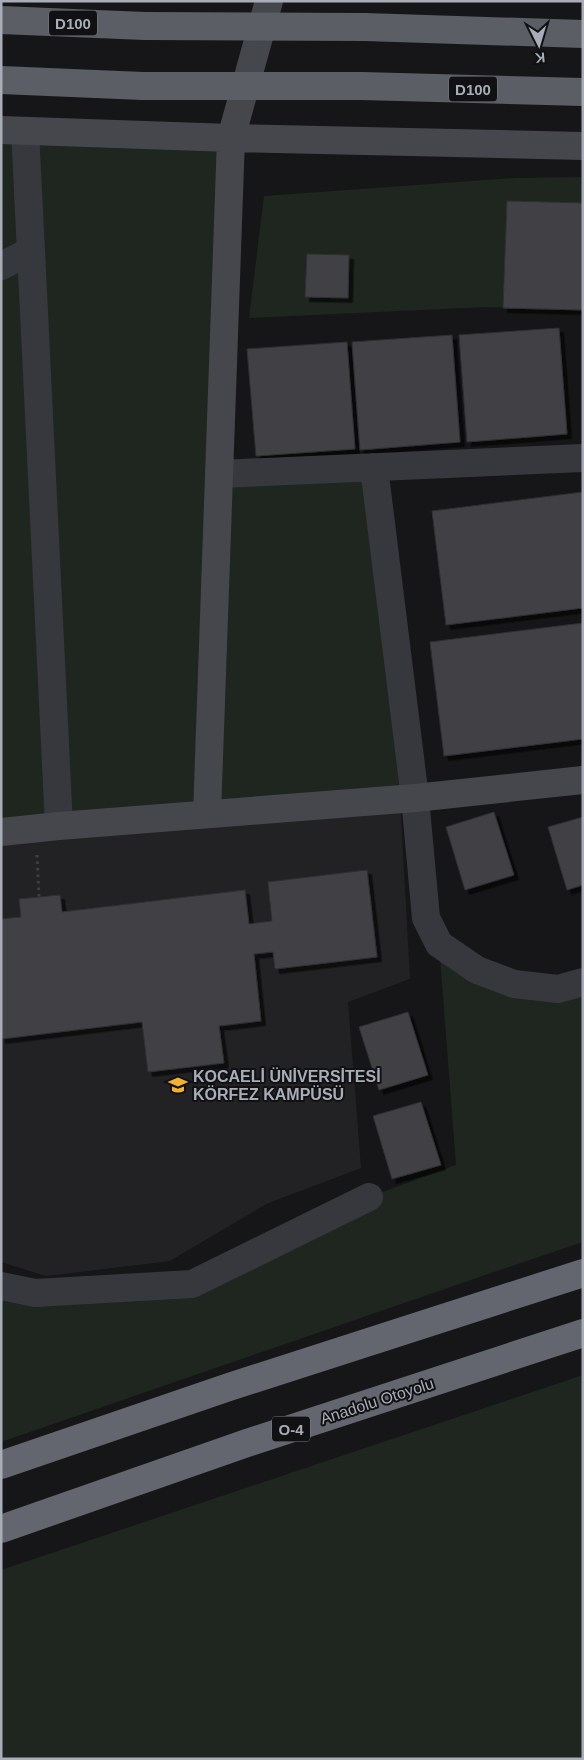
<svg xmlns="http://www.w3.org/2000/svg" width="584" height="1760" viewBox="0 0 584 1760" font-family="Arial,sans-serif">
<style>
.built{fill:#222225}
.green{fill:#1e261f}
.building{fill:#404145;stroke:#303034;filter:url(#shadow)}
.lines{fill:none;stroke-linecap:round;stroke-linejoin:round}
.path{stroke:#3d3f44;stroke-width:3;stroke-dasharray:2.5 4;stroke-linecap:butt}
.minor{stroke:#37383d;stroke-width:28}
.secondary{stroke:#45474d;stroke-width:28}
.trunk{stroke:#5b5e65;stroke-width:28}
.motorway{stroke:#63666e;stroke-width:28}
.trunk-bridge{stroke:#5b5e65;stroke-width:28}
.labels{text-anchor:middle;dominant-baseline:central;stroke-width:4;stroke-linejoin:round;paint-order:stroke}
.shield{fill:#111113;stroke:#7b7e86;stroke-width:1}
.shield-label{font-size:15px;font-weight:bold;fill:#a8adb8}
.poi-label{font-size:16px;font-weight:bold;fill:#a8adb8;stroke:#111113;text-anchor:start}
.street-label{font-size:16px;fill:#a8adb8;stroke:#111113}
</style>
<defs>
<filter id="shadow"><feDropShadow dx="4.5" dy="4.5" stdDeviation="0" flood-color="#0009"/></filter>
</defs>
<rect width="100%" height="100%" fill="#161618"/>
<path class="built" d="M400,799L410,979L348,1002L361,1168L266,1204L170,1261L46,1276L1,1262V832Z"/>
<path class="green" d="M1,130L231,138L219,474L374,467L415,798L1,830Z
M583,177V310L486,307L249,318L264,196L515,178Z
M439,944L477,970L583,982V1242L500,1270L1,1442V1286L192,1284L369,1197L456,1165Z
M583,1375V1759H1V1570Z"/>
<path class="building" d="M507,201L583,203V310L503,308Z
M307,254L349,255L348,298L305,297Z
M559,328L567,434L467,442L459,335Z
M452,335L460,442L360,450L352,342Z
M347,342L355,449L256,456L247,349Z
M583,492V608L446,625L432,511Z
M583,623V739L444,756L430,642Z
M494,812L514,875L465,890L446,827Z
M583,817V885L567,890L548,827Z
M367,870L377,957L275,969L273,952L254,954L261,1021L219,1026L224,1063L148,1072L142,1022L1,1039V919L21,917L19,899L60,895L62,912L245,890L249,924L272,921L268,882Z
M408,1012L428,1075L379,1090L359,1027Z
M421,1102L441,1165L392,1179L373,1116Z"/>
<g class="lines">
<path class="path" d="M37,855L39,897"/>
<path class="minor" d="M31,251L59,826
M1,266L31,251L25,131
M374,467L415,798L426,918L439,944L477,970L514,984L558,989L583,982
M219,474L583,458
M1,1286L35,1293L192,1284L369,1197"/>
<path class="secondary" d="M1,130L231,138L583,146
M207,814L231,138L269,1
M1,832L59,826L415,798L583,780"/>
<path class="trunk" d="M1,20L145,26
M365,27L583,34
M1,80L143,86
M362,86L583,92"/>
<path class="motorway" d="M1,1465L229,1387L583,1273
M1,1529L247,1443L583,1333"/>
<path class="trunk-bridge" d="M145,26L365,27
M143,86H362"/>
</g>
<defs>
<g id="university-bare" transform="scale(1.5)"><path d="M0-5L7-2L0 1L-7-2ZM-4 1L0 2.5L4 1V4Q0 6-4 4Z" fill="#f2b134" stroke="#111113" stroke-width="2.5" paint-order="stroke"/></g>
</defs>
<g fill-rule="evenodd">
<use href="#university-bare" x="178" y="1085"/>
</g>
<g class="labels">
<g class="shield">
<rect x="49" y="10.5" width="48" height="25" rx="4"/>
<rect x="449" y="76.5" width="48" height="25" rx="4"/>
<rect x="272" y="1416.5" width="38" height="25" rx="4"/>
</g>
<g class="shield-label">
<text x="73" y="23">D100</text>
<text x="473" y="89">D100</text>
<text x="291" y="1429">O-4</text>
</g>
<g class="poi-label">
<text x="193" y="1076">KOCAELİ ÜNİVERSİTESİ<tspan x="193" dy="18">KÖRFEZ KAMPÜSÜ</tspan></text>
</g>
<g class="street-label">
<text transform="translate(377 1401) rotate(-18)">Anadolu Otoyolu</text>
</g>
</g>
<rect width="584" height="1760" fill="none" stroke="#a8adb8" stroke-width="5"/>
<g transform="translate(539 45) rotate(175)" stroke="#111113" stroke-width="4" paint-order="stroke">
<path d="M0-4L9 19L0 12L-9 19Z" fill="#a8adb8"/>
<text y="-8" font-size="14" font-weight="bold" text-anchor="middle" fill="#a8adb8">K</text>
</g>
</svg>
